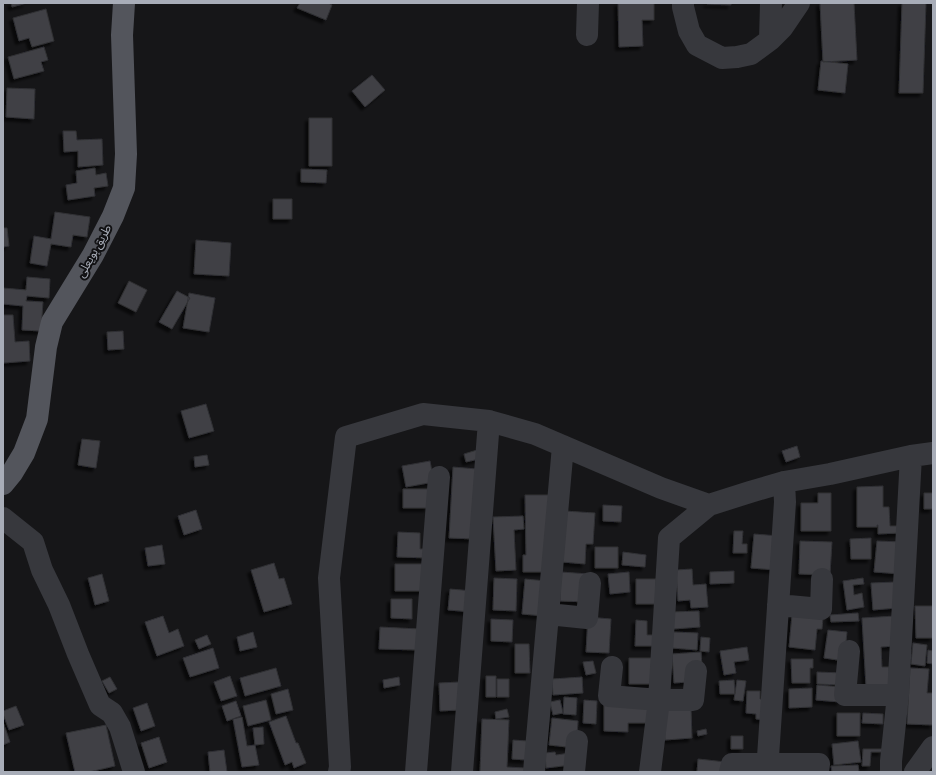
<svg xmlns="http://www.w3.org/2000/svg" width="936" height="775" viewBox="0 0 936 775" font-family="'Asap Condensed','Noto Sans Arabic',sans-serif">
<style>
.building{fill:#404145;stroke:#303034;filter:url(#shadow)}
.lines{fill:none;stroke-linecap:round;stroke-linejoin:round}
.minor{stroke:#37383d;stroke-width:22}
.major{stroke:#53555c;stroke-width:22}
.labels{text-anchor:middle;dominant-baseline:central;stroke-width:4;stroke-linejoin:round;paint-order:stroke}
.street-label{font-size:12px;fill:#a8adb8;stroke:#111113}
</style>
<defs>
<filter id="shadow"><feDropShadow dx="-3.5" dy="3.5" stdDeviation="1" flood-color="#0009"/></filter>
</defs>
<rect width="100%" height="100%" fill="#161618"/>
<path class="building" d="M11,3H27L12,7Z
M300,3H328L332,5L326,20L297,8Z
M618,3H654V20H642L643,46L619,47Z
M707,3H731V5L707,4Z
M820,3H854L857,60L823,62Z
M902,3H926L923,93H899Z
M46,9L54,41L32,47L29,38L19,41L13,18Z
M44,47L48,60L41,62L44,71L14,79L8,57Z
M821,61L848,64L845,93L818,90Z
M372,75L385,90L365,107L352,91Z
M7,88L35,89L34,119L6,117Z
M309,118H332V166H309Z
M63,131H76L77,140L102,139L103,165L78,167V151L64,152Z
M95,168L96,175L106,173L108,186L94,188L95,196L68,200L66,185L77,183L76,171Z
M301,169L327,170L326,183L301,182Z
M273,199H292V219H273Z
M55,212L90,217L87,237L73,235L71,247L51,244L47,266L30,263L34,236L51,239Z
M3,228H7L9,246L3,247Z
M196,240L231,243L229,276L194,274Z
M27,277L50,279L49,298L27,296L26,301L43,302L41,331L22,330L23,306L3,304V288L26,290Z
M129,281L147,290L136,312L118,303Z
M177,291L190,298L172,329L159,322Z
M189,293L215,298L209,332L183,328Z
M3,315H13L15,342L29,341L30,361L3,363Z
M123,331L124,349L108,350L107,332Z
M206,404L214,431L189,438L181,411Z
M82,439L100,441L96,468L78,465Z
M797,446L800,457L786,462L782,451Z
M477,450L479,459L466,462L464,454Z
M207,455L209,465L195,467L194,457Z
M430,461L434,482L406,487L402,466Z
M453,467L477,469L475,539L449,538Z
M883,486V507H889L890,526H900V533L878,534V525H877V527H857V487Z
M403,489H428V508H403Z
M818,493H831V531H801V503H818Z
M924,493H933V509H924Z
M525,495H551L549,572H523V555H526Z
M603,505L622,506L621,522L603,521Z
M196,510L202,529L184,535L178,516Z
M565,511L595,513L593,544H586L585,564L562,562Z
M523,516L524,529L514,530L516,570L496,571L493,517Z
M734,531H743L742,544H747V553H733Z
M398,532L420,533V549H430V558L397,557Z
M754,534L779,536L776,570L751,568Z
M871,538V559H851L850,539Z
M800,541L832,542L830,575L799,574Z
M877,541L903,542L901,574L874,572Z
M162,545L165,564L148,566L145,548Z
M595,547H618V568H595Z
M623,552L646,555L645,567L622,565Z
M274,563L279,579L284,578L292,604L264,612L251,570Z
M395,564H425V591H395Z
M692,569L693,585L706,584L708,607L691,608L690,600L678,601L676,570Z
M734,571V583L710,584V572Z
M561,572L589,574L587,602L560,601Z
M629,572L630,592L610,594L608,574Z
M102,574L109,601L95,605L88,578Z
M494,578L517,579L516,611L493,610Z
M863,578L864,584L853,585L854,595L862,593L864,607L847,610L843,581Z
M525,579L547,581L544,616L522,614Z
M636,579H656V604H636Z
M895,582L897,608L873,610L871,583Z
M450,589L473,591L472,612L448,610Z
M391,599H412V619L391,618Z
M915,606H933V638H916Z
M699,611L700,627L673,629L672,612Z
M858,613L859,621L831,622L830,615Z
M792,615L823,618L822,629H817L815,650L789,647Z
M163,616L169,633L178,629L184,646L157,656L145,622Z
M895,616L896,646L881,647L882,667H889L890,685L866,686L862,618Z
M588,617L611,619L609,653L586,652Z
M491,619L513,620L512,642L491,641Z
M636,620L647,621V635H654V646H635Z
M380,627L420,629L419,650L379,649Z
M828,630L847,632L844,661L824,658Z
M253,632L257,647L240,651L237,637Z
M673,632L698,633L697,650L672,648Z
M207,635L211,644L199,649L195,640Z
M701,637L710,638L709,652L700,651Z
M913,643L927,645L925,666L911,664Z
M515,644H529L530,673H515Z
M747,647L749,660L734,662L736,673L724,675L720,651Z
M213,648L219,668L190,677L183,658Z
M928,650L933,651V664L927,663Z
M701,652L702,665L689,682L674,683L672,654Z
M629,658H654L655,684H629Z
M791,659H813V668H810V683H792Z
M593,661L596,673L586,675L583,662Z
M276,668L281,686L245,696L240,678Z
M910,668L929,669L927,693H933V725L907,724Z
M817,672L843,673L842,685L817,684Z
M230,676L237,696L221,701L214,682Z
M486,676H496V697H486Z
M110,677L117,689L109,693L102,681Z
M399,677L400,685L384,688L383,680Z
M582,677L583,693L553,695L552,679Z
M497,679H509V697H497Z
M734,680L735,694H720L719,681Z
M737,680L746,681L743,701L734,700Z
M459,682L460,710L440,711L439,683Z
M817,685L842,687L840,702L816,700Z
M812,688V707L789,708V689Z
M288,689L293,710L276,714L271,694Z
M747,691H760V699L770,700L769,720L756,719V714L746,713Z
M564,697L577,698L576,715L563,714Z
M266,700L271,720L248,726L243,706Z
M560,700L563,713L553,715L550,702Z
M584,700L597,701L596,724L583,723Z
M604,700L653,706V723H628V732L604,731Z
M236,701L241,716L227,721L222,706Z
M147,703L155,726L141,731L133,708Z
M16,706L24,725L9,730L3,714V711Z
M691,708L692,738L665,740L663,709Z
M507,709L509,717L496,719L495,712Z
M837,713H860V736H837Z
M863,713L883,714V724L862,723Z
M286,716L296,743H298L306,763L294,768L292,762L285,765L269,722Z
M242,717L247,746L255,745L259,765L242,767L233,719Z
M552,718L578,721L576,748L549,745Z
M482,719L509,720L507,767L525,768V772H480Z
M3,722L10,742L3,745Z
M106,725L115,766L89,772H75L66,733Z
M263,727L264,744L255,745L253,728Z
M706,729L707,734L698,736L697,731Z
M731,736H743V749H731Z
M159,737L167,762L149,768L141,743Z
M513,740L527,741L526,760L512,759Z
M858,741L861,762L834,765L832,744Z
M863,749H882V752H871L870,766H862Z
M224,750L227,772H210L208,752Z
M555,752L556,755L570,753L571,765L546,768L545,753Z
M698,759L726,762L725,772H697Z
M858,765L859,772H832L831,766Z"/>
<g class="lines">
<path class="minor" d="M683,3V7L689,31L697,45L722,58L737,57L751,54L770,40L782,28L799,3
M587,35L588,3
M770,40L771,3
M3,518L33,542L42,570L59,605L78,654L100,705L112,713L120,727L134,772
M778,605L821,609L822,579
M548,614L587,618L590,583
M849,651L845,695H898
M612,667L609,696L659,700H693L696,671
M339,772L340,767L329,578L346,437L423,414L489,421L535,434L661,488L709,505L750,492L784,482L830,474L911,456L933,453
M416,772L439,477
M462,772L489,421
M534,772L563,446
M574,772L577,741
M650,772L659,700L669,538L709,505
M730,772L732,764H819L818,772
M767,772L785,502L784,482
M891,772V761L898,695L911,456
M915,772L933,747"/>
<path class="major" d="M3,484L12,473L24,453L37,419L46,347L52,322L93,255L113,216L124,188L126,154L122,35L124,3"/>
</g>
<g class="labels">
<g class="street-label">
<text transform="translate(94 251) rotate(-61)">طريق بويعلى</text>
</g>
</g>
<rect width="936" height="775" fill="none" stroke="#a8adb8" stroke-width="8"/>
</svg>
